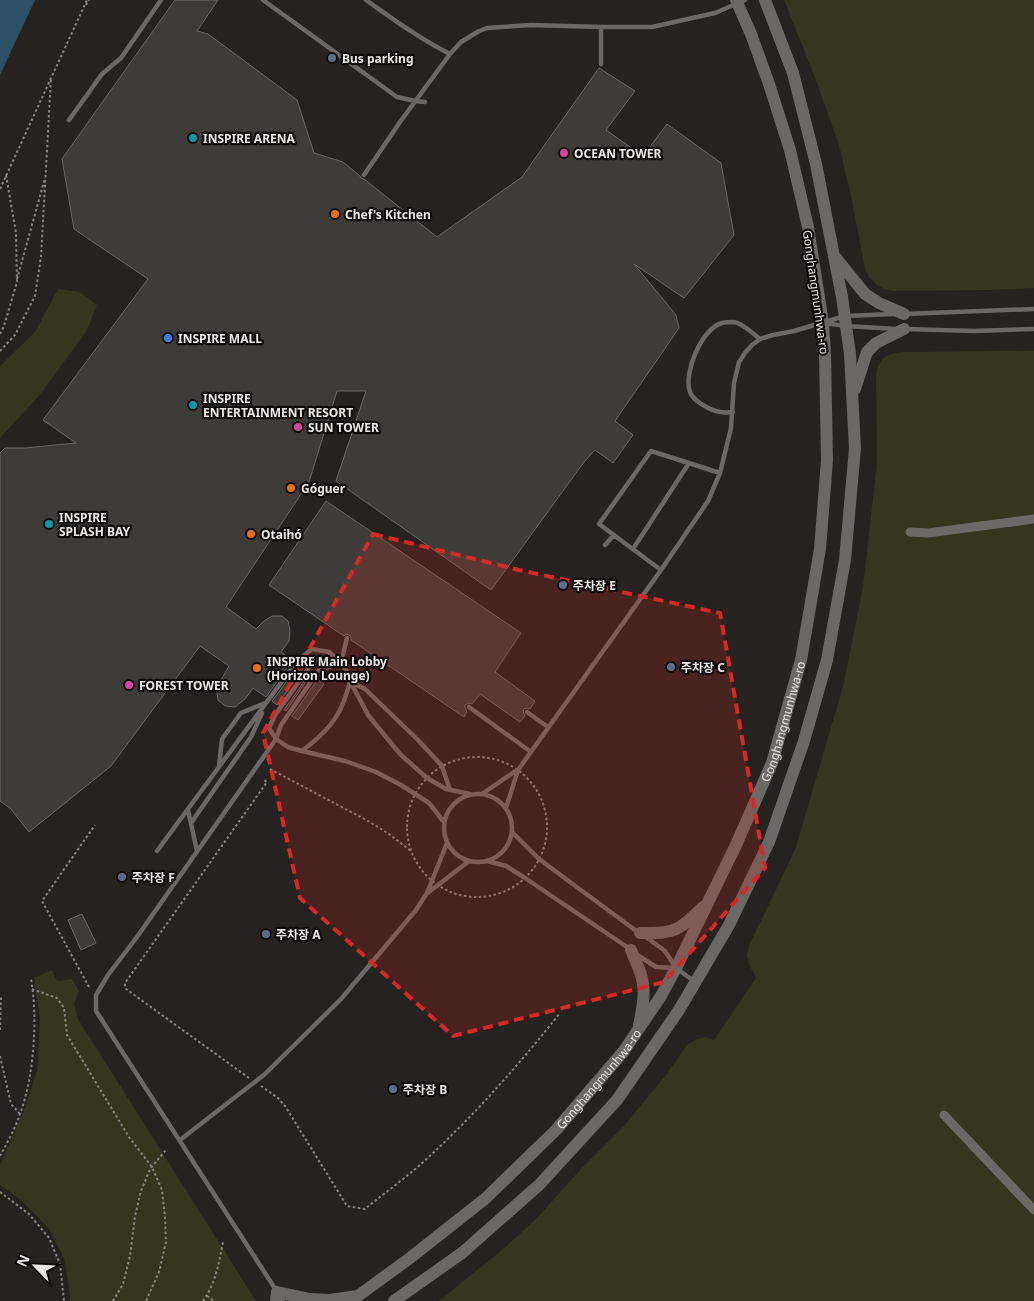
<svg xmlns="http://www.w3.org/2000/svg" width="1034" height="1301" viewBox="0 0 1034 1301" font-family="'Noto Sans','Noto Sans KR',sans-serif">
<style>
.green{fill:#343620}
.water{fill:#2d5065}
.building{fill:#3e3c38;stroke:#6b6865}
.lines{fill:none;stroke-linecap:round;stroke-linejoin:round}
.path{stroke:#888583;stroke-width:2;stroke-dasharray:2.5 2.5;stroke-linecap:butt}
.lane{stroke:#6b6865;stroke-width:4.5}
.street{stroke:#6b6865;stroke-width:9}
.secondary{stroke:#6b6865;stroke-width:12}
.marked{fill:#d62828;fill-opacity:0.2;stroke:#d62828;stroke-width:4;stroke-dasharray:10 6;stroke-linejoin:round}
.service-dot{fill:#5c6f8a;stroke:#0d0c0b;stroke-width:2}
.culture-dot{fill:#0f9aa8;stroke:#0d0c0b;stroke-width:2}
.hotel-dot{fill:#d1479c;stroke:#0d0c0b;stroke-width:2}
.food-dot{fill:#e8710a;stroke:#0d0c0b;stroke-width:2}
.shop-dot{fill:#3f7fe0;stroke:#0d0c0b;stroke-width:2}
.labels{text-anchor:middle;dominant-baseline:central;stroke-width:4.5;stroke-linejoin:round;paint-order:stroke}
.poi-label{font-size:12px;font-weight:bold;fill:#eae8e6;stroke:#0d0c0b;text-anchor:start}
.street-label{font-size:12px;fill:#eae8e6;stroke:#0d0c0b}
</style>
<rect width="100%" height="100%" fill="#25221f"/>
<path class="green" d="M784,0H1034V288L989,290L893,291L884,289L877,285L869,277L865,269L851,196L839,145L814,75Z
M58,289L79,292L97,305L86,332L38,397L0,438V366L35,332Z
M1034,351V1301H439L502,1250L537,1218L580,1170L623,1127L665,1076L687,1045L697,1039L705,1037L714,1040L756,978L749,964L747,955L749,945L774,894L796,847L844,683L863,587L877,462L876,373C880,358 886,354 902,352Z
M52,970L57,981L72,979L79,991L74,1004L78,1019L256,1301H70V1297L65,1261L49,1229L21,1200L0,1185V1165L24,1110L37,1071L40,1018L34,978Z"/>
<path class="water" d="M0,0H35L0,75Z"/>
<path class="building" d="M175,0H218L197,31L208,34L297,100L314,153L343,162L360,176L361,178L364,179L437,237L522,177L599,68L635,91L606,130L643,156L667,124L721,163L734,235L684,298L634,264L676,315L679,328L615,421L633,435L613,463L595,450L584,462L491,590L336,481L366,391H337L309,482L226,607L256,629L264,621L272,616H282L288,621L290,630L289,641L281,652L292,660L266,697L253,688L245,699L235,707L225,706L218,700L217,691L221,680L229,666L200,646L111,766L29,832L10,808L0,801V453L5,448H25L76,443L43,420L148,279L74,229L62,159Z
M326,501L521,633L495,672L535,701L530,709L527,708L524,709L523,712L525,716L520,722L480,694L472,704L469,703L465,705V708L467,711L464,717L351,640V637L349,635L346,634L344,636L269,585Z
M299,665L303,669L277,705L272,701Z
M310,673L311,674L286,711L284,710Z
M318,679L324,684L298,720L292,716Z
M82,914L96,943L81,950L68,920Z"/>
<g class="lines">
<path class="path" d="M86,5L89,0
M0,189L87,0
M17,279L45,178
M0,334L4,326L17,282L16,233L6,175
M0,351L15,335L35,296L41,257L51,78
M407 827a70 70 0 1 1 140 0a70 70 0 1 1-140 0Z
M270,769L370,822L389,834L411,851
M89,987L42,901L95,825
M32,989L57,998L64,1008L67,1035L129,1137L152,1167L162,1190L165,1217L166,1242L159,1272L146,1301
M0,1030L1,996
M0,1056L11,1104L20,1114
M249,1078L137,997L125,988V983L267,782L263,779
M261,1086L278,1098L285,1106L347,1206L365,1209C383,1194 403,1180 421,1164C472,1118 517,1067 560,1013
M0,1156C7,1143 15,1129 20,1114C34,1077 38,1018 31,979
M0,1192L29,1214L49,1238L60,1264L64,1301
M207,1296L214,1301
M113,1301L123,1284L130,1256L135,1216L141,1191L150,1169L166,1150
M203,1301C216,1283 219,1262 223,1242"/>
<path class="lane" d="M263,0L397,97L415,101L425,102
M366,0C393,19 420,39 450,54
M601,27V64
M69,120L102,74L121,58L161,0
M364,175L400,122L450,54L461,42L479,31L487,28L531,25L601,27H652L715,13L745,0
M904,314L1034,309
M824,323L846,326L896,329
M904,329L974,331L1034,329
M733,412C729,412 725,413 721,412C711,411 693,401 690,392C683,373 702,328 722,323C725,322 731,322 734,322C743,323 753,334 760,339
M605,545L614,535
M633,549L689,463
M661,570L599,524L651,451L720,473
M341,663L347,638
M350,681L368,715L400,754L427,778L446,789L470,794
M351,682L365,689L418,740L442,766L450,790
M469,707L531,752
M527,712L548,727
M302,751C324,734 339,720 347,692C348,689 350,684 350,680C350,674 345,668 341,663L319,670L281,725L276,739L288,747L302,751L345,761L376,772L401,785L429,803L444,822
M219,766L222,739L241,713L265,703
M482,794L517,770
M444 828a34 34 0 1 1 68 0a34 34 0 1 1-68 0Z
M506,808L518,770L661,570L708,501L720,473L731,428L734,383L739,362L745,353L752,345L760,339L773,335L794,331L845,316L894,314
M188,810L197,851
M191,823L251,737L262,713
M512,832L539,859L639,933
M157,851L297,661L312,649L329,652L340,662
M487,861L506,866L525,878L630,949
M429,892L469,861
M646,937L665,951L676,968L695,982
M636,954L656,967L675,968
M180,1140L265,1074L341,999L416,910L427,893L447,843
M283,1301L96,1011V995L108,975L137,937L276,739L269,728L275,715L313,662L325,658L341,663"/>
<path class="street" d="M910,532L928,533L1034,519
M944,1115L1034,1210"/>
<g class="secondary">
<path d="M836,258L865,294L879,303L904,314"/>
<path d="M855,389L867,352L876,343L904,329"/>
<path d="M640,933C674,934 679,931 703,907"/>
<path d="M631,950C635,961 642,972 643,984C645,997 642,1012 639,1025"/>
<path d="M276,1301L277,1292L310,1299L329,1300L358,1296"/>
<path id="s1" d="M351,1301L410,1258L486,1198L556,1130L623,1052L661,996L676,968L736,845L772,763L801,660L820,549L827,460L825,355L823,323L808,227L790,150L769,84L751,34L736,0"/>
<path d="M394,1301L462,1253L539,1185L617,1100L679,1010L729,925L769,842L804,741L827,660L845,560L855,448L850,354L842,297L816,164L793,73L765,0"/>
</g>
</g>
<path class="marked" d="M373,534L519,570L720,613L765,868L664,982L453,1036L300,898L263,733Z"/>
<g class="service-dot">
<circle cx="332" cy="58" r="5"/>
<circle cx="563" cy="585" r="5"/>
<circle cx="671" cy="667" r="5"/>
<circle cx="122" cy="877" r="5"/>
<circle cx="266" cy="934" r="5"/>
<circle cx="393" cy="1089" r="5"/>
</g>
<g class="culture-dot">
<circle cx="193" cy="138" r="5"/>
<circle cx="193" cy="405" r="5"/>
<circle cx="49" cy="524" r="5"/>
</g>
<g class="hotel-dot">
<circle cx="564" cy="153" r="5"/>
<circle cx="298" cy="427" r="5"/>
<circle cx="129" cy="685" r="5"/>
</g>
<g class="food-dot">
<circle cx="335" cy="214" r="5"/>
<circle cx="291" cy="488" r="5"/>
<circle cx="251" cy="534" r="5"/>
<circle cx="257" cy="668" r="5"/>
</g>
<circle class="shop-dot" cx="168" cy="338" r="5"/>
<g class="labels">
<g class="poi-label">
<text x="342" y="58">Bus parking</text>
<text x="203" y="138">INSPIRE ARENA</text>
<text x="574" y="153">OCEAN TOWER</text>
<text x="345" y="214">Chef's Kitchen</text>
<text x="178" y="338">INSPIRE MALL</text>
<text x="203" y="398">INSPIRE<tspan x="203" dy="14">ENTERTAINMENT RESORT</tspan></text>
<text x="308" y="427">SUN TOWER</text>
<text x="301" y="488">Góguer</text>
<text x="59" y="517">INSPIRE<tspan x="59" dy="14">SPLASH BAY</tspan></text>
<text x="261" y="534">Otaihó</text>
<text x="573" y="585">주차장 E</text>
<text x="267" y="661">INSPIRE Main Lobby<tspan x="267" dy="14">(Horizon Lounge)</tspan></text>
<text x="681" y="667">주차장 C</text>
<text x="139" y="685">FOREST TOWER</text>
<text x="132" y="877">주차장 F</text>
<text x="276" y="934">주차장 A</text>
<text x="403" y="1089">주차장 B</text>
</g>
<g class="street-label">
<text transform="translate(816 292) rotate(82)">Gonghangmunhwa-ro</text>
<text stroke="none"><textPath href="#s1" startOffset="739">Gonghangmunhwa-ro</textPath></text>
<text stroke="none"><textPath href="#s1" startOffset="334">Gonghangmunhwa-ro</textPath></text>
</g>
</g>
<g transform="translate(35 1266) rotate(294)" stroke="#0d0c0b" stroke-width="4" paint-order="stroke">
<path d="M0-4L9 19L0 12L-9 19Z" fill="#eae8e6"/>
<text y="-8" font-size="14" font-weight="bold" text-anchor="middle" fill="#eae8e6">N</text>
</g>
</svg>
